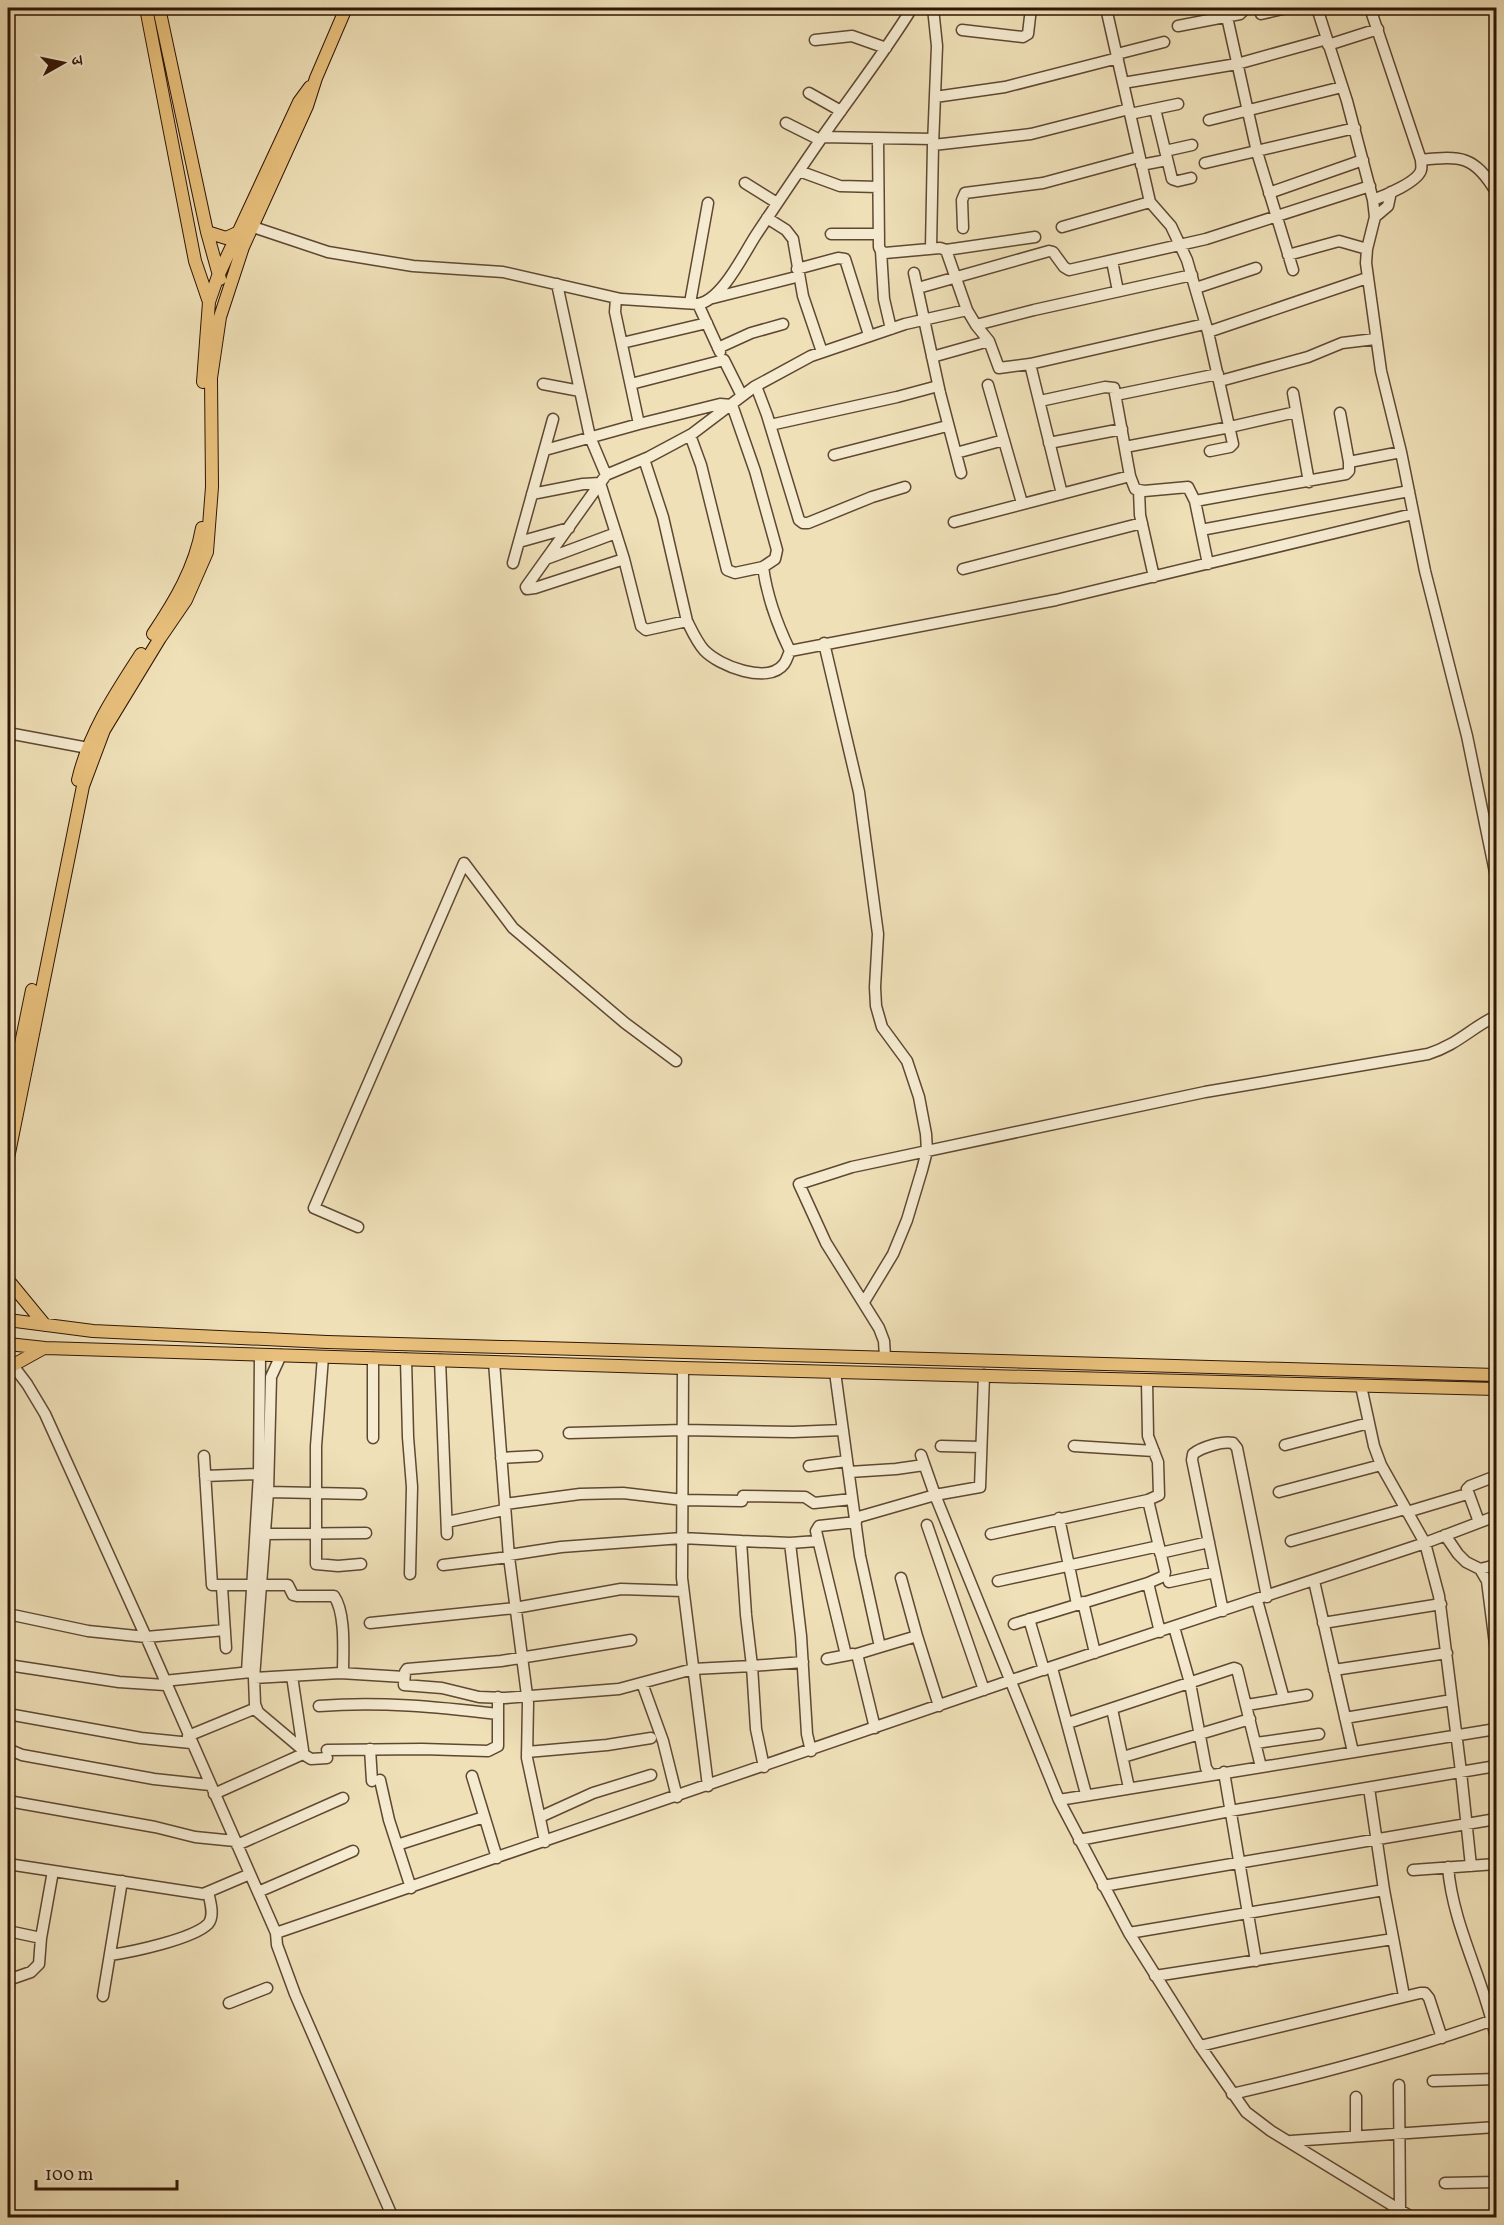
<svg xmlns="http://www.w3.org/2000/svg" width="1504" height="2225" viewBox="0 0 1504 2225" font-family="Vollkorn,'Noto Serif Devanagari',serif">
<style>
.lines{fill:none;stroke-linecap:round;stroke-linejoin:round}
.minor-casing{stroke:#5f4832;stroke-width:13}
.major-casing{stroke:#2f1505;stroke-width:14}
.minor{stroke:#f5ebd1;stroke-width:10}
.major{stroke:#e8c07c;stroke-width:12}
</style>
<rect width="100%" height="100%" fill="#efe0b8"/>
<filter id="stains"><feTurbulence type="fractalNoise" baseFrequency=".00333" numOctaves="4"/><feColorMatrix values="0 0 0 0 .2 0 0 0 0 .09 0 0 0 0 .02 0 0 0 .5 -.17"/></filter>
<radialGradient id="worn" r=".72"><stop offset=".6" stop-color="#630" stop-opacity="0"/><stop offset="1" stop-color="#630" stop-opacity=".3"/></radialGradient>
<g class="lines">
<g class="minor-casing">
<path id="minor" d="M933,8L937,46L933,145L1031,134L1129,109
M1106,8L1150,202L1171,226L1187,260L1208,332L1233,444L1230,447L1210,451
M1186,8H1187
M1317,8L1347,101L1373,200L1375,217L1367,249L1366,263L1381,371L1401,452L1425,571L1467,736L1496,877
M1370,8L1421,160C1421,163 1422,167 1421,170C1418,182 1384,196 1373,200
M1261,14L1287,8
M1227,17L1257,152L1293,270
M1178,26L1240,14L1243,11L1244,8
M962,30L1023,37L1028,34L1031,8
M815,40L852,36L886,48
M1328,45L1378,29
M1117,54L1164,42
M1123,83L1237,64L1327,39
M809,93L841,111
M935,97L1005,87L1118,58
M1155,109L1172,179L1178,181L1191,178
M1130,114L1178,104
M1209,120L1342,87
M786,123L820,140
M822,137L933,139
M878,139L879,247L881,251L885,253L940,248L946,250L967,310L976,325L989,341L999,368L1030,364L1205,324
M1165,151L1192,145
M1421,160C1461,156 1474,155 1496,192
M1205,163L1355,128
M1141,165L1167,160
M799,171L840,186L878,187
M745,183L777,203
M1269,193L1363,160
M1375,217L1388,206L1391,192
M767,218L786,230L793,239L803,296L822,352
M253,227L328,252L413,266L503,272L621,299L698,304C722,300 743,255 756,235C778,202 800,169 823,136C853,93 885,52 912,8
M1062,227L1150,202
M963,228L962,200L965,193L1043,183L1139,157
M831,234H879
M931,248L933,145
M946,250L1035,237
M881,251L884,299L891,329
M1288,255L1339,241L1367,249
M1112,261L1118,291
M797,269L838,258L845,259L869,335
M914,273L940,393L961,473
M557,284L590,437L606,475L526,587L527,589L535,588L624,559
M918,288L1049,251L1053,252L1064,267L1069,270L1206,239L1370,186
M1196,288L1256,268
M713,298L792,278L798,276V273
M690,303L708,203
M698,304L720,352
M976,325L1034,310L1192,275
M1208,332L1367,278
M622,343L707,323
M718,348L751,333L783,324
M932,357L989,341
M1030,364L1062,494
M1220,381L1308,357L1342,343L1375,339
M543,384L580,391
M631,384L724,360L742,396
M988,385L1022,503
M756,386L767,415L799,520L803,523H808L872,497L905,487
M1293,393L1309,482
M1116,395L1218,374
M1040,401L1105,387L1114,388L1130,476L1135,489L1144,491L1188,487L1195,501L1346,474L1349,471V462L1340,413
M639,424L720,404L732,405L755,471L777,550L775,559L763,567C767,597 777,624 790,651C788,655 787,660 784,664C768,685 719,666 704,650C697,642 692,631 687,621L663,517L644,459
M770,425L897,397L938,386
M690,435L701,465L727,570L735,573L763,567
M1049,443L1122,429
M1125,447L1230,427L1296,412
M545,450L639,424L615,312L616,298
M956,453L1004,440
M834,455L947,426
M1349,462L1401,452
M606,475L649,457L692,434L754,387L811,356L905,324L967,310
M1139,491L1140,515L1154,577
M532,494L583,484L600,483L624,559L641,626L646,630L687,621
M1195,501L1208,564
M954,522L1130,476
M1201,530L1409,491
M519,542L569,528
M546,559L616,533
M513,563L553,419
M963,569L1142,523
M824,643L859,792L878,934L875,987L876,1006L882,1027L907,1061L919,1097L926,1134L927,1151L922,1170L907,1220L893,1254L864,1302
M790,651L1056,600L1413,514
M8,733L88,748
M358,1227L314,1208L464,863L513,928L625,1023L676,1061
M281,1355L271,1377L268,1492L316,1493V1446L323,1357
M885,1357L884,1341L879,1328L826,1243L799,1184L852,1167L1205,1092L1428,1054C1457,1045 1471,1028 1496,1016
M8,1359L27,1384L45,1414L146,1637L276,1933L277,1945L295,1994L393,2218
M406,1359L408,1437L412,1487L410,1574
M440,1360L447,1534
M494,1362L509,1557L528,1703L527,1758L545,1842
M683,1368L682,1578L708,1786
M835,1372L860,1556L880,1647L857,1654L875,1728
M984,1375L980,1487L935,1495L1059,1800L1129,1933L1200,2046L1246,2112L1271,2131L1413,2218
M1361,1386L1374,1446L1381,1465L1425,1543L1439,1596L1461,1772L1471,1866
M569,1433L683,1430L793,1432L843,1430
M373,1438V1358
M1285,1445L1369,1423
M941,1446L981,1447
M1074,1446L1154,1451
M204,1456L212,1585H251
M501,1458L537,1456
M809,1466L847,1461
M849,1472L896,1469L924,1465
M205,1476L259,1474
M268,1492L254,1678L340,1673L404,1677
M1279,1492L1381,1465
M743,1496L805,1497L814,1503L852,1499
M1407,1512L1467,1494
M855,1518L935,1495L921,1455
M1059,1518L1077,1604
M447,1522L504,1510L505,1504L580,1494L623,1493L683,1500L742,1501
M1479,1522L1467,1489L1470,1486L1496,1476
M927,1525L984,1690
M265,1534L366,1533
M991,1534L1148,1500L1159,1495L1158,1462L1148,1436L1147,1380
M1445,1535L1458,1554L1466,1562L1480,1569L1487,1581L1496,1652
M741,1541L790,1543
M1291,1541L1405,1509
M1160,1553L1209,1542
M509,1555L561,1547L682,1538L741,1541L746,1615L752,1666L803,1662
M361,1564L338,1566L316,1564V1493L361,1494
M443,1565L509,1557
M1480,1569L1496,1565
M901,1578L917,1636
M998,1581L1159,1546
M1314,1581L1353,1752
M1169,1582L1215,1572
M1148,1583L1160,1632
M261,1585H288L293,1595L297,1596H334C346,1613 343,1652 343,1673
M222,1587L226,1648
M1257,1600L1284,1699
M1083,1602L1095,1653
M1223,1611L1192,1460L1193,1454C1202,1447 1222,1441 1233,1443L1237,1448L1267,1597
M8,1614L88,1631L146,1637L225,1630
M1029,1619L1044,1670
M370,1623L515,1608L621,1589L683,1591
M1323,1623L1441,1604
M1014,1624L1148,1583L1164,1576L1165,1572L1148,1500
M1174,1627L1190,1683L1206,1768L1211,1775
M631,1640L501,1661L407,1669L405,1672L404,1685L442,1688L479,1697L505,1698L619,1689L693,1669L752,1666L756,1729L764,1767
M880,1647L917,1636L939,1706
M846,1655L816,1531L819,1526L856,1522
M827,1659L853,1654
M8,1665L119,1682L165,1685
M1052,1668L1086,1794
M1334,1670L1447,1653
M247,1672L259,1474L260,1355
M254,1678L255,1704L258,1712L303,1750L292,1676
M164,1681L251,1672
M642,1683L663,1741L677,1797
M1247,1705L1307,1695
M319,1706C379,1701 438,1707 498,1714
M1112,1709L1129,1788
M8,1714L141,1738L191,1743
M1345,1718L1452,1700
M1068,1723L1234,1668L1237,1669L1261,1767
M188,1736L256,1708
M1256,1743L1319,1734
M8,1749L22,1755L154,1779L210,1785
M370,1749L372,1781
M327,1750L422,1749L488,1751L498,1746V1697
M811,1751L807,1734L801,1636L790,1543L817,1541
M527,1752L607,1745L651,1738
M303,1754L311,1759L327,1758
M1123,1757L1250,1719
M1224,1772L1256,1961
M472,1776L497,1858
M380,1780L389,1820L411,1888
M1369,1788L1384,1890L1404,1996
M214,1794L303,1754V1750
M1059,1800L1496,1729
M8,1801L155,1827L195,1837L235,1841
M540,1817L593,1793L651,1775
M1079,1840L1230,1811L1496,1766
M237,1845L343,1798
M397,1845L484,1817
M8,1864L203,1894L250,1874
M1448,1867C1453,1927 1484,1979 1496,2038
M1413,1870L1496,1864
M1103,1886L1496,1819
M258,1892L353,1851
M8,1931L41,1938L53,1871
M276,1933L1015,1679L1425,1543L1496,1516
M1129,1933L1384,1890
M110,1955C132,1952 193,1939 208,1924C215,1916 210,1901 208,1892
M1155,1976L1393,1939
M8,1980L31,1972L39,1964L41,1938
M103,1996L122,1881
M229,2003L267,1988
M1200,2046L1420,1993H1425L1429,1998L1442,2038
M1433,2081L1496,2079
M1399,2085L1400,2210
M1232,2094C1320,2074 1407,2051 1493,2020
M1356,2097V2136
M1291,2141L1496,2127
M1445,2183L1496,2182"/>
</g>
<g class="major-casing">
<path id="major" d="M146,8L195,261L209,302
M159,8L207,232L220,279
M207,232L226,238L239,232
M203,382L209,302L218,276L299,102L310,87
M153,634C175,601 195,568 202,528
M78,780C89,733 115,694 141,654
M8,1107L32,990
M8,1158L83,786L104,730L160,638L186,600L207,552L212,487L211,378L220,317L243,247L307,106L316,78L346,8
M8,1280L45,1325
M8,1320L93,1331L327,1342L1496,1375
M8,1344L45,1348L683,1368L1496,1389
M8,1368L44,1348"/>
</g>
<use href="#minor" class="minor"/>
<use href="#major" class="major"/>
</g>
<rect width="1504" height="2225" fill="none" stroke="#efe0b8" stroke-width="30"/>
<rect x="9" y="9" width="1486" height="2207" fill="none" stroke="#2f1505" stroke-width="3"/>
<rect x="15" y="15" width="1474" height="2195" fill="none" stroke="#2f1505" stroke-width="1.5"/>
<g transform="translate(63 63) rotate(81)" stroke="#f5ebd1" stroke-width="4.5" paint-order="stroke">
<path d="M0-4.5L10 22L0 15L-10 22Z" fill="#2f1505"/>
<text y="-9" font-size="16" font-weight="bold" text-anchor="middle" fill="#2f1505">उ</text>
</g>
<path d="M36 2180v9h141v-9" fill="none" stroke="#2f1505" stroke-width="3"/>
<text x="45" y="2180" font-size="18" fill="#2f1505" stroke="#f5ebd1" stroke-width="4.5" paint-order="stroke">100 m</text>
<rect width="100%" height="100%" filter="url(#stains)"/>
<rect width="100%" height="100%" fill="url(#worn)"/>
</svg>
